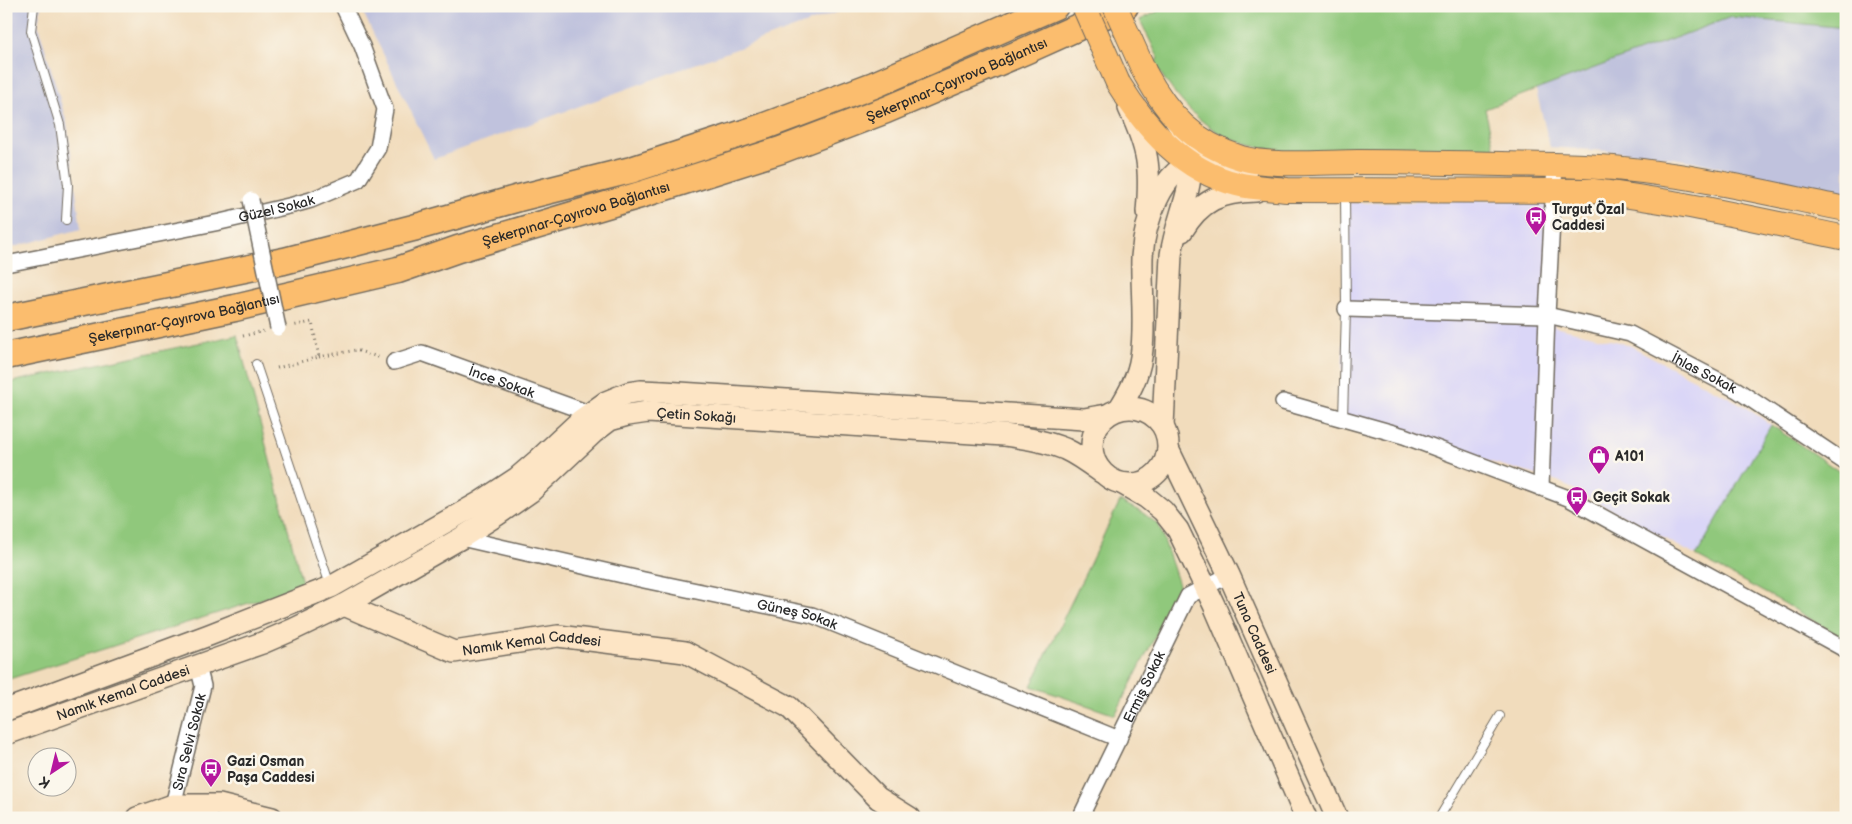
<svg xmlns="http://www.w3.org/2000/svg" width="1852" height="824" viewBox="0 0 1852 824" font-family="'Balsamiq Sans',sans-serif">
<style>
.built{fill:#dad6f7}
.industrial{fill:#c0c2dd}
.green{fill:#90c87b;stroke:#5e7a53}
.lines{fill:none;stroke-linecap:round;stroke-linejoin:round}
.lane-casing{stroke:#70695e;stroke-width:10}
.street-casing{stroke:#70695e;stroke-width:18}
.secondary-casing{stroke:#70695e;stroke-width:24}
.primary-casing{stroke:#70695e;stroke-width:26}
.highway-casing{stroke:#70695e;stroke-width:29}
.path{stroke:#70695e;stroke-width:3;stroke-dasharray:1 4;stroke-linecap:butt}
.lane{stroke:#fff;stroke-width:8}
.street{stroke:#fff;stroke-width:15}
.secondary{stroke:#fde5c5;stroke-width:21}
.primary{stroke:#fbbd6e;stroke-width:24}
.highway{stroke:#fbbd6e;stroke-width:26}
.street-bridge-casing{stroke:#70695e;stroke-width:18;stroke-linecap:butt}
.primary-bridge-casing{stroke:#70695e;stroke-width:26;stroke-linecap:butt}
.street-bridge{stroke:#fff;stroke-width:15}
.primary-bridge{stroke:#fbbd6e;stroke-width:24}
.labels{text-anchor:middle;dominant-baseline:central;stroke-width:5;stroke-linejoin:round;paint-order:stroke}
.street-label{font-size:14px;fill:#2b2b2b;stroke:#fbf7ec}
.poi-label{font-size:14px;font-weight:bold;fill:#2b2b2b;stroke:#fbf7ec;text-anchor:start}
</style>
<rect width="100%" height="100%" fill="#fbf7ec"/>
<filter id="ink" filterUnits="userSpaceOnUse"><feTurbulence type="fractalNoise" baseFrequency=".02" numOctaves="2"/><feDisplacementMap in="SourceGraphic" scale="10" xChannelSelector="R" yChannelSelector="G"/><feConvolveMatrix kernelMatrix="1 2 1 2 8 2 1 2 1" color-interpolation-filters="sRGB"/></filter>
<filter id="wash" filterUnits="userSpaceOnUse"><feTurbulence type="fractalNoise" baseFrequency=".0096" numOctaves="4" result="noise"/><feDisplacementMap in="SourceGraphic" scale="20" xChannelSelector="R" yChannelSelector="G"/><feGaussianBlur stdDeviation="1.12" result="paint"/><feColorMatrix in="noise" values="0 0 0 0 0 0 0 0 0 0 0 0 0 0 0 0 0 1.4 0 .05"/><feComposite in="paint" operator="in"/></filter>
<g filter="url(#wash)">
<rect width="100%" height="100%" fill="#f1dcbc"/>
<path class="built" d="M1545,199L1554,246V327L1627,344L1739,403L1846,476V640L1782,602L1558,481L1340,419L1350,202L1365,203Z"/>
<path class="industrial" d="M6,6H41L38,24L67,124L81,229L6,249Z
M360,6H854L434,159Z
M1731,17L1846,28L1845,197L1698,162L1648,154L1550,147L1536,90Z"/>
<path class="green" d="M1169,6H1846V28L1731,17L1485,109L1494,148C1447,150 1400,152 1354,152C1305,152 1248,156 1207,125C1184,108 1169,86 1153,62L1159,59L1140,20Z
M237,335L303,586L6,680V383Z
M1771,425L1846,476V640L1782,602L1696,556Z
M1120,501L1143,513L1159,525L1180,588L1115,715L1031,686Z"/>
</g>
<g filter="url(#ink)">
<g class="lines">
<g class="lane-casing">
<path id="lane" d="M34,6L31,31L60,125L68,185L66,220
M256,364L330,585
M1343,419L1346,309L1345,193
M1439,818L1500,716"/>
</g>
<g class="street-casing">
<g id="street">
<path id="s1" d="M6,264L220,222L293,205L311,200L358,180L378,148L385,109L362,46L343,6"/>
<path id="s2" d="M1346,309L1547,315L1630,334L1737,390L1846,463"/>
<path id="s3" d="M394,362L422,353L597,416"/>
<path d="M1283,402L1404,436L1568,498L1846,650"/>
<path d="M1541,488L1547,315L1555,164"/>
<path id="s4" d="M461,538L644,580L812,615L1119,739"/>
<path id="s5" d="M169,814L173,805L203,686L198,666"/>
<path id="s6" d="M1080,818L1188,596L1229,575"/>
</g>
</g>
<g class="secondary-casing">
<g id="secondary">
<path d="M1129,108C1148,149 1151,167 1147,212"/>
<path d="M1182,231C1201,200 1220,192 1256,191"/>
<circle cx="1130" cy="446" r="38"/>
<path d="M1119,409C1129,393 1138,377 1141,357C1146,325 1141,290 1142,257C1144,225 1161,168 1198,161C1214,158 1231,167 1247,169"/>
<path d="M1163,426L1171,255C1178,204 1210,168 1174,118"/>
<path id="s7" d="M1169,451L1229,575L1337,818"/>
<path d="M1123,484L1147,498L1163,511L1178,530L1214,605L1306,818"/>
<path id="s8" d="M344,605L454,652L558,636L685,652L789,707L878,798L910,818"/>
<path d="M6,710L209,635L331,587L479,503L517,478L538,460L581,420L606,402L628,393L641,391L664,392L1084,419L1107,415"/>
<path id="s9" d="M6,734L262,643L292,630L344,605L461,538L497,515L530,492L593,433L610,420L628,415L648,412L1004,435C1024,438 1046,441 1065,449C1078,455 1090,464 1101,472"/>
<path d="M137,818L173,805H219L272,818"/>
</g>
</g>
<g class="primary-casing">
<path id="primary" d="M1145,73C1168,115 1193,143 1241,158C1272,167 1325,162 1358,162C1424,162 1489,164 1555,165C1657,166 1747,189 1846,209
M1118,83C1146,128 1183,171 1237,184C1253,188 1270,188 1287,190L1593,191C1678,201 1762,221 1846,238"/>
</g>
<g class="highway-casing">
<g id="highway">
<path d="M6,318L284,261L413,228L519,198L631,170L765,126L874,85L1055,6"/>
<path id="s10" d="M6,356L235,308L398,270L458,249L640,195L781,150L886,110L1025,51L1125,6"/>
</g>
</g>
<path class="path" d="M243,336L264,331
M319,357L356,350L381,358
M277,368L319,357L312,322L292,326"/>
<use href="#lane" class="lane"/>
<use href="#street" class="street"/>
<use href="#secondary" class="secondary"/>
<use href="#primary" class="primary"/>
<use href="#highway" class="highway"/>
<g class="street-bridge-casing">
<path id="street-bridge" d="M251,200L278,328"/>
</g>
<g class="primary-bridge-casing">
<path id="primary-bridge" d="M1084,6L1118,83
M1115,6L1145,73"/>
</g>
<use href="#street-bridge" class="street-bridge"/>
<use href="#primary-bridge" class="primary-bridge"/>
</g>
</g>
<defs>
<g id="bus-pin" transform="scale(1.125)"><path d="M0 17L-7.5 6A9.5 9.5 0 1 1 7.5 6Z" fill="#b5179e" stroke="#fbf7ec"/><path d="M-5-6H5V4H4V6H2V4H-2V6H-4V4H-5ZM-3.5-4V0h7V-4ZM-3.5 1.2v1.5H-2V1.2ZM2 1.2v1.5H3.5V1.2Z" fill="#fff"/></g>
<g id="shop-pin" transform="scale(1.125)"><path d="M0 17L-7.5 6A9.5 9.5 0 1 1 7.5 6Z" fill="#b5179e" stroke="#fbf7ec"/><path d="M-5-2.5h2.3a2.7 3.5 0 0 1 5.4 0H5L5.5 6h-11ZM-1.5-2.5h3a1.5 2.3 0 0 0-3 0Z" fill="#fff"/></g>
</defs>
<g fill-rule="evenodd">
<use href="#bus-pin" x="1536" y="217"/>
<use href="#shop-pin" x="1599" y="456"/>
<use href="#bus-pin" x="1577" y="497"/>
<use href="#bus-pin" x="211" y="769"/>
</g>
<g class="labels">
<g class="street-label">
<text stroke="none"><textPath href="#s10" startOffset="992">Şekerpınar-Çayırova Bağlantısı</textPath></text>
<text stroke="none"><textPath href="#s1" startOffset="276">Güzel Sokak</textPath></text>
<text stroke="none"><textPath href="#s10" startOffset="588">Şekerpınar-Çayırova Bağlantısı</textPath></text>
<text stroke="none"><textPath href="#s10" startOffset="182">Şekerpınar-Çayırova Bağlantısı</textPath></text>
<text stroke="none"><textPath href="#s2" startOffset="370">İhlas Sokak</textPath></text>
<text stroke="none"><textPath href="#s3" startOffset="114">İnce Sokak</textPath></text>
<text stroke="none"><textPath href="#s9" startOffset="775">Çetin Sokağı</textPath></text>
<text stroke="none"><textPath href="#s4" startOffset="345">Güneş Sokak</textPath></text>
<text stroke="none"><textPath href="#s7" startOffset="201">Tuna Caddesi</textPath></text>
<text stroke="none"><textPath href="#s8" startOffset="198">Namık Kemal Caddesi</textPath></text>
<text stroke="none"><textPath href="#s6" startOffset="146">Ermiş Sokak</textPath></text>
<text stroke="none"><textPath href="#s9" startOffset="124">Namık Kemal Caddesi</textPath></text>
<text stroke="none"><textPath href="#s5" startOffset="75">Sıra Selvi Sokak</textPath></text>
</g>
<g class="poi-label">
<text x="1552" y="209">Turgut Özal<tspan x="1552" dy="16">Caddesi</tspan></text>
<text x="1615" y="456">A101</text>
<text x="1593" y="497">Geçit Sokak</text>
<text x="227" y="761">Gazi Osman<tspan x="227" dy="16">Paşa Caddesi</tspan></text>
</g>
</g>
<rect width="1852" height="824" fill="none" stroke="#fbf7ec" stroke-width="25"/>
<g transform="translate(52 772) rotate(215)"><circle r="24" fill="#fbf7ec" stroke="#a8a59f"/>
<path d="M0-4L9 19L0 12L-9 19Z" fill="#b5179e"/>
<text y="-8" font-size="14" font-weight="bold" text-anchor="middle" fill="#2b2b2b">K</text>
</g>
</svg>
